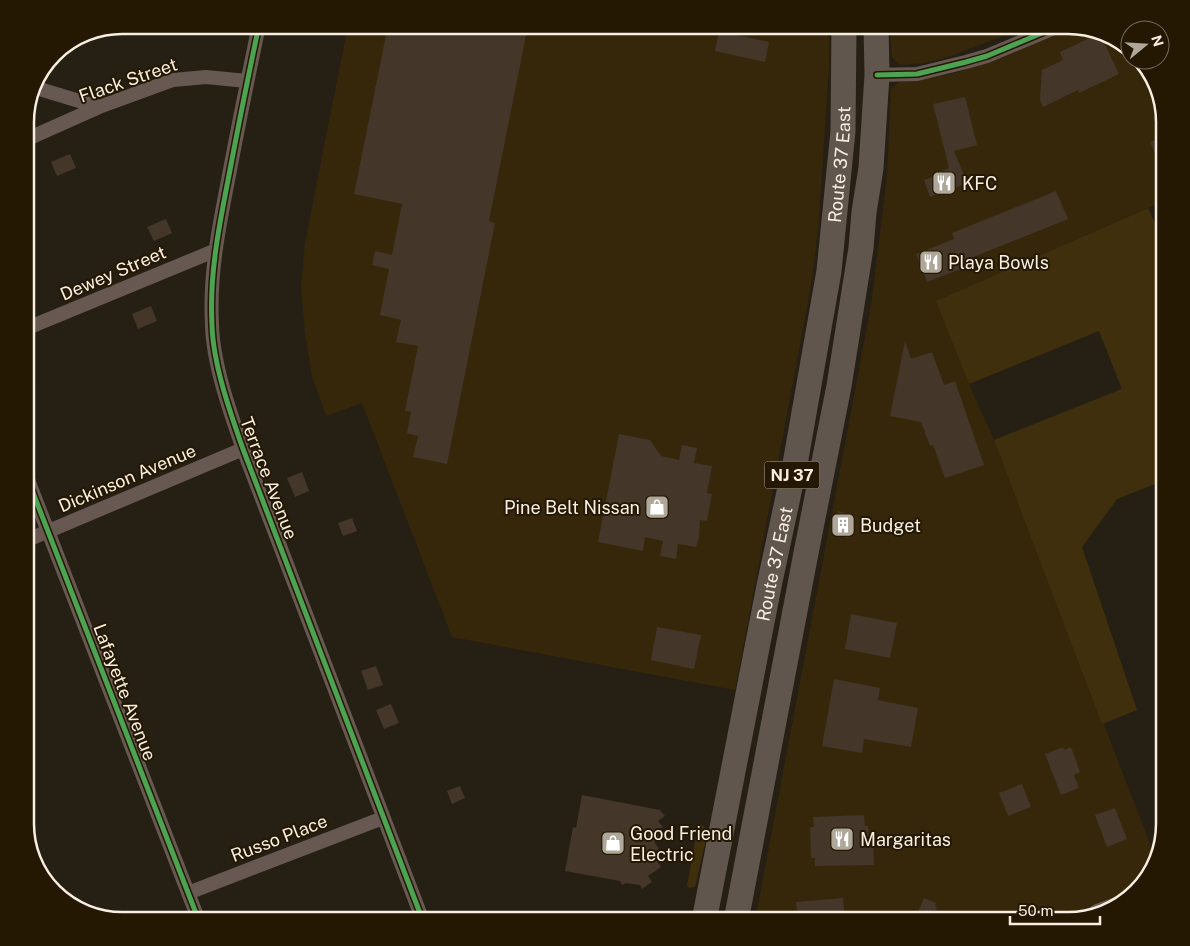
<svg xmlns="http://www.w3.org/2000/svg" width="1190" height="946" viewBox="0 0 1190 946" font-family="'Public Sans',sans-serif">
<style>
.built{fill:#36270b}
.green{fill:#402f0d}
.building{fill:#443628}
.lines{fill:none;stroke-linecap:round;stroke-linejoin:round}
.street{stroke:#685852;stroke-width:14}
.secondary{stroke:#6c5b52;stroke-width:20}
.highway{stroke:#61564e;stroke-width:25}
.cycleway-casing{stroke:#241803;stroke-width:8}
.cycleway{stroke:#4ca352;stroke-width:5}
.labels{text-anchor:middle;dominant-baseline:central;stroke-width:4;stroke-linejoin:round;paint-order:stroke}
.shield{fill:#241803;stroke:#b8ae9f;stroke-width:1}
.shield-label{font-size:16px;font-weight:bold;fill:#f8efe2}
.street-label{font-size:18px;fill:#f8efe2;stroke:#241803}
.poi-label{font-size:18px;fill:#f8efe2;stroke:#241803;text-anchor:start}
.rim{fill:none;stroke:#f8efe2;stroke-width:2.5}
</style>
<rect width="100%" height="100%" fill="#262014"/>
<path class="built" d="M348,25H829V67L819,218L814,265L806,313L735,690L452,637L362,403L326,416L312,376L305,333L301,287L305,243Z
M890,25H1032L945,58L924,63L900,65L892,57Z
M1075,27L1130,48V60H1140L1155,79L1165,122V200L937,301L969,384L994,440L1154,854L1142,886L1055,921H755L871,306L887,177L891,89L899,82L938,77L959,72Z"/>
<path class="green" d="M1148,208L1165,245V480L1117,499L1082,547L1137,710L1102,724L994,440L1122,389L1099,331L969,384L936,301Z
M701,824L708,830L695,887L689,888L687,886L698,825Z"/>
<path class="building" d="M388,25H528L489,221L495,223L447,464L413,457L418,436L407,433L411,412L405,411L418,346L396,342L401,320L380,315L389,269L372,265L375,251L392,255L402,204L354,194Z
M719,31L769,42L765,62L715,51Z
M1096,35L1102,38L1119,74L1079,93L1078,90L1043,107L1040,100L1042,70L1063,60L1060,52Z
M965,97L977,145L954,151L966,180L962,182L963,185L930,197L924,180L938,175L937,173L949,168L933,104Z
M1165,136V176L1150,142Z
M70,154L76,168L57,176L51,162Z
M1056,191L1068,219L966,260L968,266L927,282L916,254L954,239L952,233Z
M166,219L172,233L154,241L147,227Z
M151,306L157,321L138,329L132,314Z
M905,341L911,359L932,352L944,385L955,381L984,465L945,478L933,445L930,446L921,422L890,416Z
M619,434L650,440L661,456L679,460L682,445L697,448L694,463L712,466L707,493L712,494L707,521L700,520L699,537L696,547L678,544L676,559L660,556L663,541L645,537L643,551L598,542Z
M302,472L309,491L295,497L287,478Z
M838,511L853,515L848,538L833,535Z
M352,518L357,531L343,536L338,523Z
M851,614L897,623L890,658L845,649Z
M657,627L701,635L694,669L651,660Z
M376,666L383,685L368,690L361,671Z
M834,679L880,688L878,700L918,708L911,747L864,739L862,753L822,746Z
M391,704L399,723L384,729L376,710Z
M1063,747L1064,750L1071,747L1080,772L1074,775L1079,788L1061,795L1045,754Z
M1022,784L1031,807L1008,816L999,793Z
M460,786L465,798L452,804L447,791Z
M582,795L660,810L665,816L658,821L663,827L656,832L661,838L654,842L659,849L652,854L661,867L648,876L652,882L642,889L640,885L626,883L622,885L620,881L565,871L573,827L576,828Z
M1115,808L1127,839L1107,847L1095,815Z
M864,815L865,826H868L869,836H873L874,865L815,866V858H811L810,827H814L813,817Z
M843,898L845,921H798L796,902Z
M924,898L936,903L935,906L937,907L931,921H914Z"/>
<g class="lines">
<path class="street" d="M259,25C249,73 239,122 230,170C220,222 209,272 212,325C213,364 230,412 243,449L423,921
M877,75L917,74L966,62L987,56L1061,25
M33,87L99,107
M25,140L99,107L173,80L206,77L247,81
M25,329L214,251
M25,472L199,921
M25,541L243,449
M188,893L383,818"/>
<path class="secondary" d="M1098,914L1117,907"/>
<g class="highway">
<path id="s1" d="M704,921L769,586L795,464L829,271L843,131L844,25"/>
<path d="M736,921L806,553L839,386L861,248L864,212L871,168L877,75L876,25"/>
</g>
<g class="cycleway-casing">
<path id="cycleway" d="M259,25C249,73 239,122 230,170C220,222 209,272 212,325C213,364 230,412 243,449L423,921
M877,75L917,74L966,62L987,56L1061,25
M25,472L199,921"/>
</g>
<use href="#cycleway" class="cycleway"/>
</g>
<defs>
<g id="restaurant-square" transform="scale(1.25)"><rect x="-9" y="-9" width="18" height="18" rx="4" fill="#aea79a" stroke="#241803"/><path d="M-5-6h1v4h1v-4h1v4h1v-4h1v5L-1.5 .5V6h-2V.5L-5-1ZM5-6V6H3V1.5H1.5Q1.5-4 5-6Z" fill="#fff"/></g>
<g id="shop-square" transform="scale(1.25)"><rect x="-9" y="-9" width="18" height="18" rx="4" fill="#aea79a" stroke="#241803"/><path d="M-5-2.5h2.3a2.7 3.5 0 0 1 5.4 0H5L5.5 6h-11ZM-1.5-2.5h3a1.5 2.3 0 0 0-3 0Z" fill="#fff"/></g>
<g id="building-square" transform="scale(1.25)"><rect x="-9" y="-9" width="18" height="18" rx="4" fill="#aea79a" stroke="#241803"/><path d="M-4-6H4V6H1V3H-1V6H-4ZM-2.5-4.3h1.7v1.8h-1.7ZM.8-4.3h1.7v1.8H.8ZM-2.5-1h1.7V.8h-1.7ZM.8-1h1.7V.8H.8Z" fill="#fff"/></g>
</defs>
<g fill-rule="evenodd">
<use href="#restaurant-square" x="944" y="183"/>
<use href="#restaurant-square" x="931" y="262"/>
<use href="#shop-square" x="657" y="507"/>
<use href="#building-square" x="843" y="525"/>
<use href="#restaurant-square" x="842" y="839"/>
<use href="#shop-square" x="613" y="843"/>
</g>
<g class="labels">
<rect class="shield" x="764.5" y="461.5" width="55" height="27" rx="4"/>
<g class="shield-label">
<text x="792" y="475">NJ 37</text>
</g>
<g class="street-label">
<text transform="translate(128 80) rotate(-19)">Flack Street</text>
<text stroke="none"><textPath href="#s1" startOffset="769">Route 37 East</textPath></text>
<text transform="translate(113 273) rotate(-23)">Dewey Street</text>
<text transform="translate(127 478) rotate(-23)">Dickinson Avenue</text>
<text transform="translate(269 478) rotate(69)">Terrace Avenue</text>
<text stroke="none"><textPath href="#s1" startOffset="364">Route 37 East</textPath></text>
<text transform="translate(125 692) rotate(69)">Lafayette Avenue</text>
<text transform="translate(279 838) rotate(-21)">Russo Place</text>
</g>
<g class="poi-label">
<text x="962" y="183">KFC</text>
<text x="948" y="262">Playa Bowls</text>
<text x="640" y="507" text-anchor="end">Pine Belt Nissan</text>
<text x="860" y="525">Budget</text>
<text x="630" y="833">Good Friend<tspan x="630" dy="21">Electric</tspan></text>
<text x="860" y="839">Margaritas</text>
</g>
</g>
<path d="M0 0H1190V946H0ZM122 34H1068A88 88 0 0 1 1156 122V824A88 88 0 0 1 1068 912H122A88 88 0 0 1 34 824V122A88 88 0 0 1 122 34Z" fill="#241803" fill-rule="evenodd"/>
<path class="rim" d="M122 34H1068A88 88 0 0 1 1156 122V824A88 88 0 0 1 1068 912H122A88 88 0 0 1 34 824V122A88 88 0 0 1 122 34Z"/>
<g transform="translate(1145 45) rotate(72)"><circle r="24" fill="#241803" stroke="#796e5c"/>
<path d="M0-4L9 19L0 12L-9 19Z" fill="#aea79a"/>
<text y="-8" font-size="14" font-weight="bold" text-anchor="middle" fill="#f8efe2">N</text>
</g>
<path d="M1010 916v8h90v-8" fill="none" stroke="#f8efe2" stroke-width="2.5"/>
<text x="1018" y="916" font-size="15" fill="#f8efe2" stroke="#241803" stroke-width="4" paint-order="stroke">50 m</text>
</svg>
